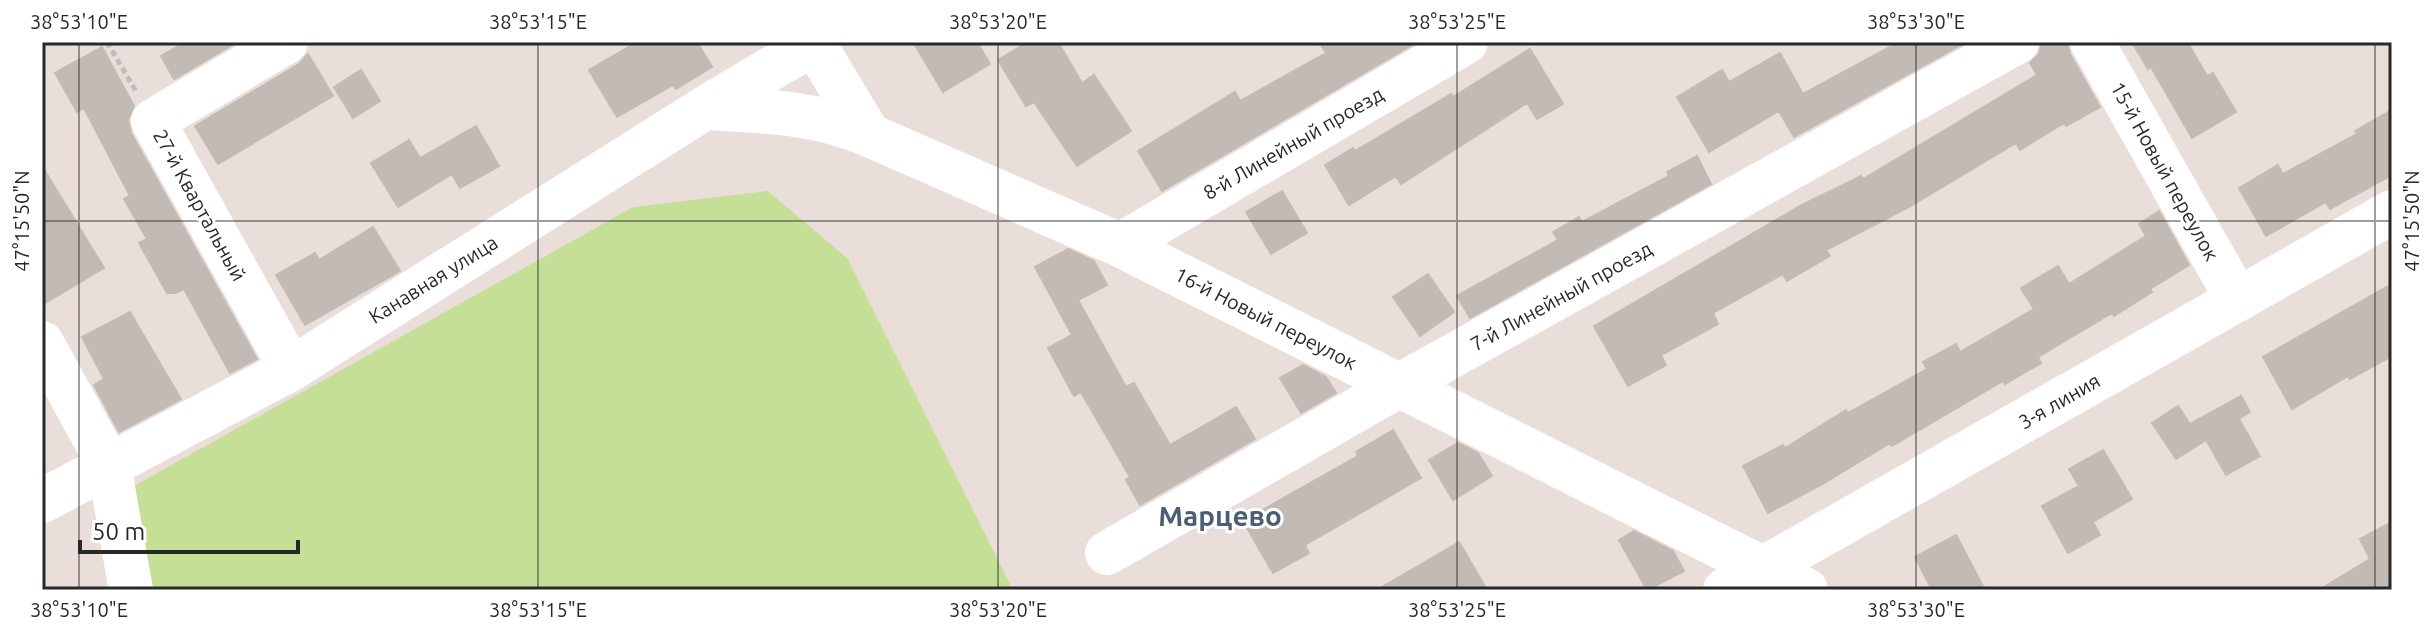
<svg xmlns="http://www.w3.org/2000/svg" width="2434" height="632" viewBox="0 0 2434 632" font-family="Ubuntu,sans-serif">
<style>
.green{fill:#c5df97}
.building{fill:#c2bab5;stroke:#c5bab4;stroke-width:2}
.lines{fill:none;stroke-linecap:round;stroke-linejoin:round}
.path{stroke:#bebebe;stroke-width:5;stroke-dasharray:6 4;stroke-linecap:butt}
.minor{stroke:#fff;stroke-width:44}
.ticks{fill:none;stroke:#282828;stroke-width:2;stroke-opacity:0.45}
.labels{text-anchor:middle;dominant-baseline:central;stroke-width:6;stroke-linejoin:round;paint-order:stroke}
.street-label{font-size:20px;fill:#282828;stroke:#fff}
.district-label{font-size:28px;font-weight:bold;fill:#4a5f76;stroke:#fff}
.neatline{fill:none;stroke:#282828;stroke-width:3}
.ticks-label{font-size:20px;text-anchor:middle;fill:#282828}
</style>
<rect width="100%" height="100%" fill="#eadeda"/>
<path class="green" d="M768,191L848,259L1013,590H137L109,500L633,207Z"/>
<path class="building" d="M186,42H237L174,79L161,56Z
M637,42H697L712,67L676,89L673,85L617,117L589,70Z
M913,42H977L990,64L943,92Z
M1028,42H1058L1082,83L1094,75L1131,131L1077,166L1034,102L1026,106L998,60Z
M1319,42H1417L1162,191L1138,151L1235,92L1240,101L1326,53Z
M1899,42H1966L1794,137L1779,111L1709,152L1677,97L1722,70L1729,82L1780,53L1803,94Z
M2042,42H2067L2070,54L2100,107L2066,126L2064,123L2020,150L2016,143L1909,207L1826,250L1830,256L1787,281L1783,274L1713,313L1718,324L1661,355L1666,365L1628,386L1594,326L1800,206L1861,176L1863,179L2037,75L2030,63L2039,54Z
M2132,42H2194L2189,45L2207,76L2213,73L2236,112L2192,138L2151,67L2148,69Z
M102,47L134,106L128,120L131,133L257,359L230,373L184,289L176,293H167L139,243L147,239L124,199L130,196L84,108L77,112L55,73Z
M1530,49L1563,104L1537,119L1527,103L1401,184L1396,176L1349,205L1325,165L1353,148L1355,151L1451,94L1453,97Z
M308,54L333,96L218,164L195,126L299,64Z
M361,70L380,101L353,118L334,87Z
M2392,110V175L2330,209L2326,202L2266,236L2239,188L2278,165L2283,174L2357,134L2355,131Z
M476,126L499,166L460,188L452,174L398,207L371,163L409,140L420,158Z
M1697,156L1711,184L1470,318L1457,296L1558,240L1553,232L1579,217L1582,222L1669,176L1667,172Z
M42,166L104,268L42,305Z
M1282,191L1307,233L1271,254L1246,212Z
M2159,211L2189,265L2150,289L2152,292L2114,316L2112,313L2038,357L2041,363L2005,384L2003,381L1892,446L1890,443L1821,485L1768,513L1743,466L1783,445L1785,448L1846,410L1848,413L1927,369L1923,362L1956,344L1960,352L2034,309L2021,288L2058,266L2069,284L2146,236L2139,224Z
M373,227L400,271L305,325L276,275L315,253L319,260Z
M1068,249L1094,261L1107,285L1078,300L1126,387L1134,383L1170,445L1236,407L1255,439L1140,505L1126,480L1130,477L1081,392L1074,396L1048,348L1072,335L1035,267Z
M1428,274L1454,312L1420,336L1393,297Z
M2392,284V356L2350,379L2348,376L2292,409L2263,357Z
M130,312L181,399L119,432L94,385L104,379L82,337Z
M1303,365L1326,377L1336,393L1301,413L1280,378Z
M2241,396L2250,412L2239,419L2260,456L2226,475L2206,440L2176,459L2152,423L2178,406L2190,424Z
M1393,430L1421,478L1305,545L1309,553L1273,573L1243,521L1358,456L1356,452Z
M1458,443L1478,453L1492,476L1453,500L1429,460Z
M2103,450L2132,499L2093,522L2100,535L2068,553L2042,506L2079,486L2069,469Z
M2392,522V590H2319L2370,559L2360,539Z
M1634,531L1673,551L1684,571L1647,590L1619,540Z
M1956,535L1985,590H1932L1915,557Z
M1459,542L1487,590H1377Z"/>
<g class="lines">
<path class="path" d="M107,42L137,93"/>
<path class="minor" d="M286,42L153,121L291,369
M813,42L869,135
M2092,42L2237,299
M705,108C762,111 817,112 869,135L1120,245L1806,590
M1120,245L1466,42
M42,343L109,465L131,590
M42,501L291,369L705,108L816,42
M1107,553L1400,385L2017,42
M1725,590L2392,212"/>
</g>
<path class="ticks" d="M79,42V590M538,42V590M998,42V590M1457,42V590M1916,42V590M2375,42V590M42,221H2392"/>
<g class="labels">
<g class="street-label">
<text transform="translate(1293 143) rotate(-30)">8-й Линейный проезд</text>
<text transform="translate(2165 171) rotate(61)">15-й Новый переулок</text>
<text transform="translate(200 205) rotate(61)">27-й Квартальный</text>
<text transform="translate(433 279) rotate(-32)">Канавная улица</text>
<text transform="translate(1561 296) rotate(-29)">7-й Линейный проезд</text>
<text transform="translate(1266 318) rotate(27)">16-й Новый переулок</text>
<text transform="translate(2059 401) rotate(-30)">3-я линия</text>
</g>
<g class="district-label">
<text x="1220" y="515">Марцево</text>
</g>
</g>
<rect width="2434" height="632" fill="none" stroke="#ffffff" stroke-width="88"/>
<path d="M80 540v12h218v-12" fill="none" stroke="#282828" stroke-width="4"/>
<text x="92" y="540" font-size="24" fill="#282828" stroke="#ffffff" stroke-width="6" paint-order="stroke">50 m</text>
<rect x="44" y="44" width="2346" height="544" class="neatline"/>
<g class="ticks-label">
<text x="79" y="29">38°53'10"E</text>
<text x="538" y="29">38°53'15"E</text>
<text x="998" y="29">38°53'20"E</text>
<text x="1457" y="29">38°53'25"E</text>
<text x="1916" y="29">38°53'30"E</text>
<text transform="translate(22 221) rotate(-90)" y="7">47°15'50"N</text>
<text transform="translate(2412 221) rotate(-90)" y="7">47°15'50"N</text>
<text x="79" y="617">38°53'10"E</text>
<text x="538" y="617">38°53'15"E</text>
<text x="998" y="617">38°53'20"E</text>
<text x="1457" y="617">38°53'25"E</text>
<text x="1916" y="617">38°53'30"E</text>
</g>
</svg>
